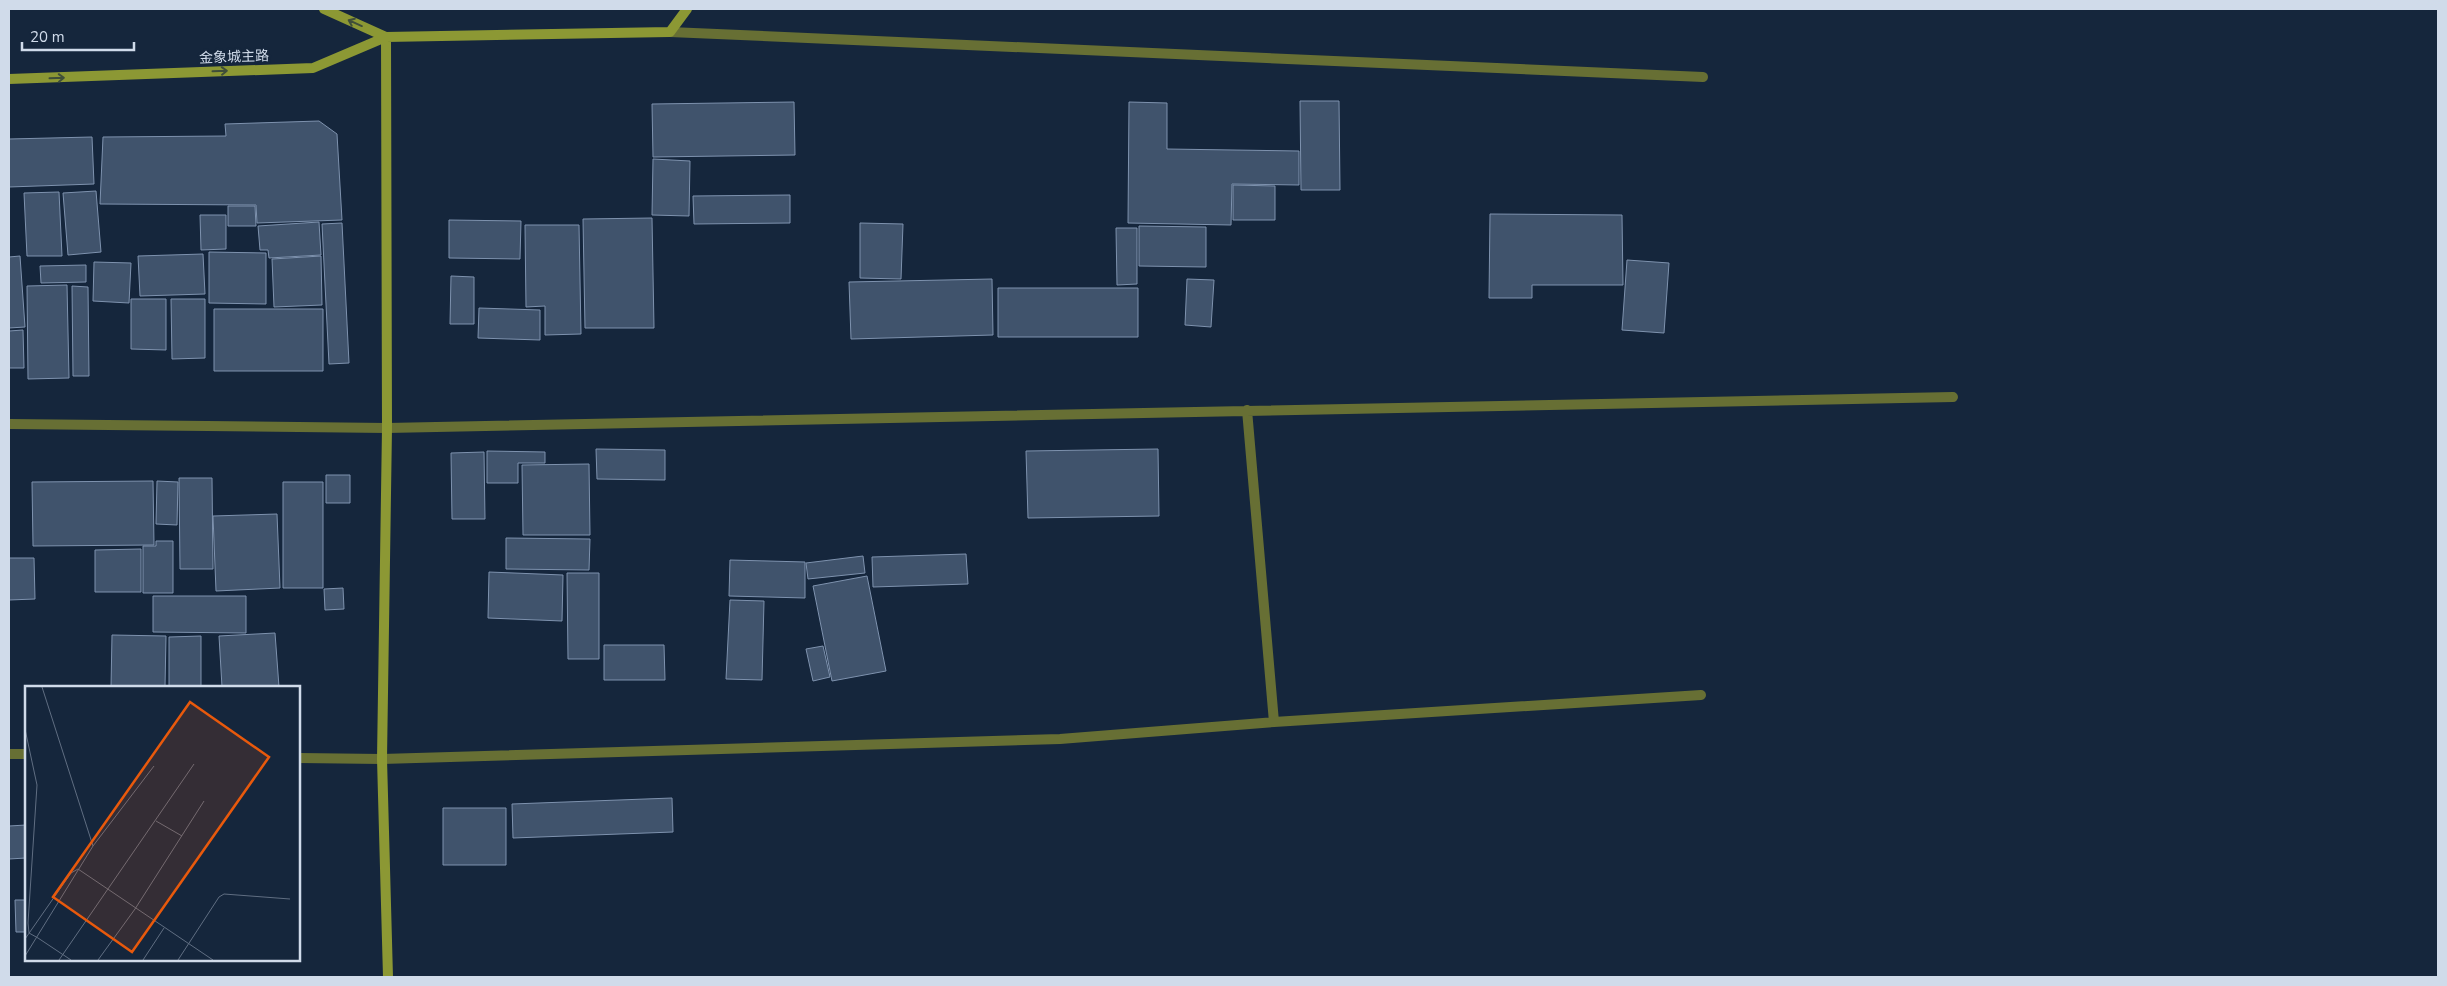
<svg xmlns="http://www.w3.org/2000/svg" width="2447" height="986" viewBox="0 0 2447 986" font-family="'Nunito Sans','Noto Sans SC',sans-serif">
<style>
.building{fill:#40536c;stroke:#7e92ae}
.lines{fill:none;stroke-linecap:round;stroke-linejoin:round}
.street{stroke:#676f34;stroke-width:10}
.secondary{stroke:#8c9834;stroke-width:10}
.oneway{stroke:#3f4e39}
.labels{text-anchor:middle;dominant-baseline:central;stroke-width:5;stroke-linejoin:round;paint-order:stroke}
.street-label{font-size:14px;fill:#d0dbea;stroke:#15263c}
.inset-road{fill:none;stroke:#606e82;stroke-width:1}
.view{fill:#e8590c;fill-opacity:0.15;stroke:#e8590c;stroke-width:2.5}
.inset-edge{fill:none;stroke:#d0dbea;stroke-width:2.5}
</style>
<rect width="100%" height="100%" fill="#15263c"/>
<path class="building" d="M1300,101H1339L1340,190H1301Z
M794,102L795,155L653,157L652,104Z
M1129,102L1167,103V149L1299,151V185L1232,184L1231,225L1128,223Z
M319,121L337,134L342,220L257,223L256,205L100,204L103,137L226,136L225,124Z
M92,137L94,184L9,187V139Z
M653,159L690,161L689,216L652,215Z
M1233,185L1275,186V220H1233Z
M96,191L101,252L68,255L63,193Z
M59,192L62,256H27L24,193Z
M790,195V223L694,224L693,196Z
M228,206H255L256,226H228Z
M1490,214L1622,215L1623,285H1532V298H1489Z
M200,215H226V249L201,250Z
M652,218L654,328H585L583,219Z
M449,220L521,221L520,259L449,258Z
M319,222L321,255L269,258L268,250H260L258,226Z
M342,223L349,363L329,364L322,224Z
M860,223L903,224L901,279L860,278Z
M525,225H579L581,334L545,335V306L526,307Z
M1139,226L1206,227V267L1139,266Z
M1116,228H1137V284L1117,285Z
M209,252L266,253V304L209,303Z
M203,254L205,294L140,296L138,256Z
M20,256L25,327L9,328V257Z
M321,256L322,305L274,307L272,259Z
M1627,260L1669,263L1664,333L1622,330Z
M94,262L131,263L129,303L93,301Z
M86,265V282L41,283L40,266Z
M451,276L474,277V324H450Z
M992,279L993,335L851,339L849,282Z
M1187,279L1214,280L1211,327L1185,325Z
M67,285L69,378L28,379L27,286Z
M72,286L88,287L89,376H73Z
M998,288H1138V337H998Z
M131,299H166V350L131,349Z
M171,299H205V358L172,359Z
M479,308L540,310V340L478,338Z
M214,309H323V371H214Z
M23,330L24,368H9V331Z
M596,449L665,450V480L597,479Z
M1158,449L1159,516L1028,518L1026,451Z
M487,451L545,452V463H518V483H487Z
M484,452L485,519H452L451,453Z
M589,464L590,535H523L522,465Z
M326,475H350V503H326Z
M179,478H212L213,569H180Z
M153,481L154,545L33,546L32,482Z
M157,481L178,482L177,525L156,524Z
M283,482H323V588H283Z
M277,514L280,588L216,591L213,516Z
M506,538L590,539L589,570L506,569Z
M156,541H173V593H143V546H156Z
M141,549V592H95V550Z
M966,554L968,584L873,587L872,557Z
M863,556L865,573L808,579L806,563Z
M9,558H34L35,599L9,600Z
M730,560L805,562V598L729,596Z
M489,572L563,575L562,621L488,618Z
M567,573H599V659H568Z
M867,576L886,671L832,681L813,586Z
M343,588L344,609L325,610L324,589Z
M153,596H246V633L153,632Z
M730,600L764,601L762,680L726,679Z
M275,633L279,687H222L219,636Z
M112,635L166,636L165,687H111Z
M201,636V687H169V637Z
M604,645H664L665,680H604Z
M823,646L830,677L813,681L806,649Z
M672,798L673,832L513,838L512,804Z
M443,808H506V865H443Z
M26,825V858L9,859V826Z
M15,900H26V932H16Z"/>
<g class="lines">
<path class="street" d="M670,32L1703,77
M1247,410L1274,722
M9,424L387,428L1953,397
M9,754H26
M299,758L382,759L1060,739L1274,722L1701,695"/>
<path class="secondary" d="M324,9L386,37
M386,37L387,428L382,759L388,977
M9,79L313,68L386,37L670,32L687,9"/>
</g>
<defs><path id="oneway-shaft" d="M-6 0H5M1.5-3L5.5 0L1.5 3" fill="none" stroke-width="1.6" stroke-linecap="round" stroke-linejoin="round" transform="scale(1.25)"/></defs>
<g class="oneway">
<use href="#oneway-shaft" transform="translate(355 23) rotate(-156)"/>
<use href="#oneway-shaft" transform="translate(220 71) rotate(-2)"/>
<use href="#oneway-shaft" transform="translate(57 78) rotate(-2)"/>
</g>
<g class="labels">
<g class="street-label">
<text transform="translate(234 57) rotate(-2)">金象城主路</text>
</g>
</g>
<g transform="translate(25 686)">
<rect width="275" height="275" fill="#15263c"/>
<path class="inset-road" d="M0,43L12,99L3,237L4,247L13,252M131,135L157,150M68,160L129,80M53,183L188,274M13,252L46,274M0,253L46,187L53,183M0,270L68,160L17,1M34,274L169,78M73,274L110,223L179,115M118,274L139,242M153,274L194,211L199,208L265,213"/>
<path class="view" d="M165,16L244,71L107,266L28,211Z"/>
<rect width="275" height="275" class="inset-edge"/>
</g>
<rect width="2447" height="986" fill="none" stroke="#d0dbea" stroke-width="20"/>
<path d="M22 42v8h112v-8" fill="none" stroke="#d0dbea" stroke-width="2.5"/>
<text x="30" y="42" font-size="15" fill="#d0dbea" stroke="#15263c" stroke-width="4" paint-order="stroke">20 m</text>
</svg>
